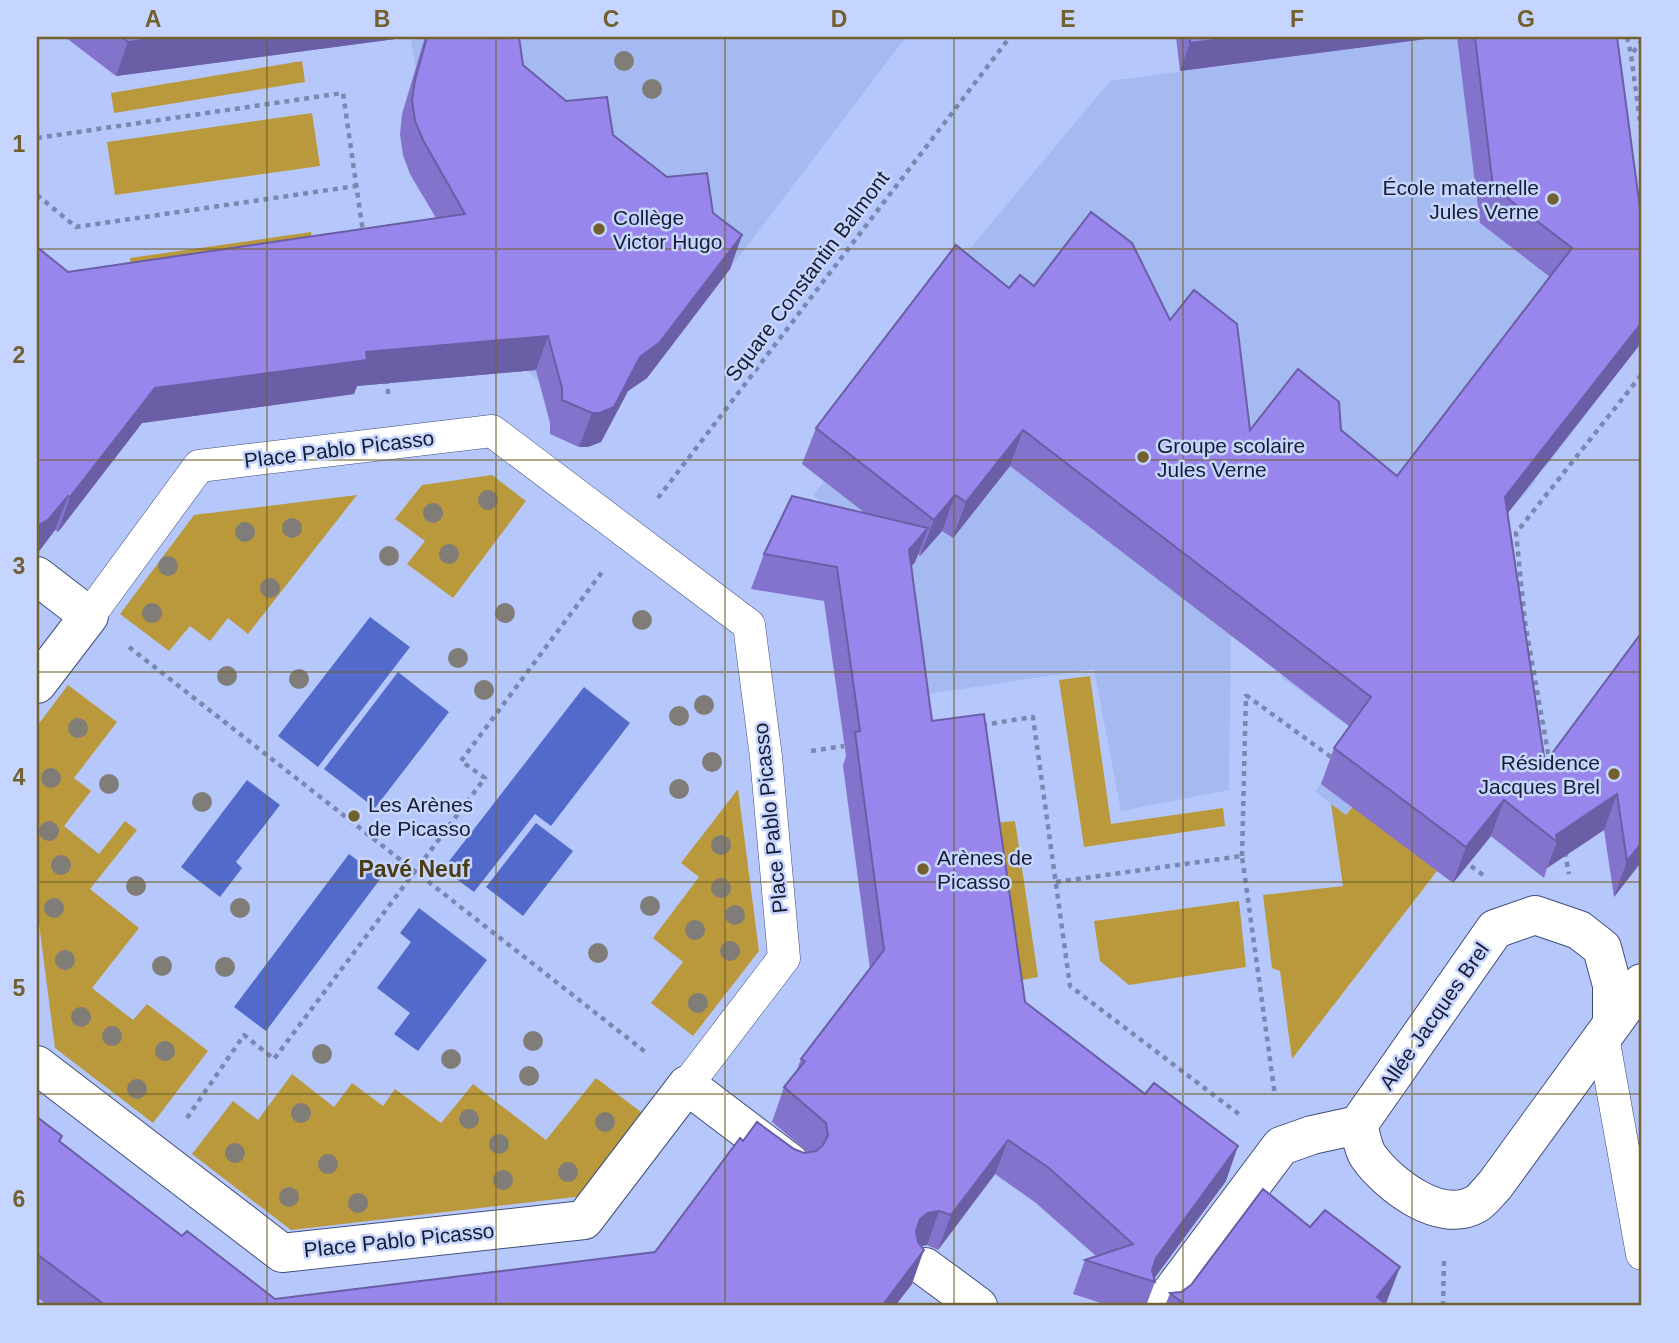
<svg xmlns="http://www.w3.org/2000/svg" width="1679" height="1343" viewBox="0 0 1679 1343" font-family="Arial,sans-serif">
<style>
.built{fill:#a6baf2}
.green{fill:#b9993b}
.water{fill:#526bca}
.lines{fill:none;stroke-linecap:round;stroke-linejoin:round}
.lane-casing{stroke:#404e7b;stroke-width:33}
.street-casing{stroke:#404e7b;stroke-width:40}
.path{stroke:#7a87ae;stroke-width:4.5;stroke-dasharray:5 5;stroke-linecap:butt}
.lane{stroke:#fff;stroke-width:32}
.street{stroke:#fff;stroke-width:38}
.tree{fill:#807d78}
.wall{fill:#8373cc}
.shaded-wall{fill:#6a5ea6}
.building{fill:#9886ed;stroke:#6a5ea6;stroke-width:2}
.grid{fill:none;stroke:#72602e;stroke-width:2;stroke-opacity:0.55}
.poi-dot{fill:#72602e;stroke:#c6d5ff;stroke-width:2.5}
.labels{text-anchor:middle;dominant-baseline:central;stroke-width:5;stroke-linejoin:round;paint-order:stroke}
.poi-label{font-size:21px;fill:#181e31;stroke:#c6d5ff;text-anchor:start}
.street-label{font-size:21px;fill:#181e31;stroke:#c6d5ff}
.neighbourhood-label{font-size:23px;font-weight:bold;fill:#4a3d14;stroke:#c6d5ff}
.neatline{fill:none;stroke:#72602e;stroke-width:2.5}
.grid-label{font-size:23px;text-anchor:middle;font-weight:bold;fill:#72602e}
</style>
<rect width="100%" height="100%" fill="#b6c7fb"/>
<path class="built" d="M369,37H906L662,358L641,341L599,443L589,446V442L576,446L566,441L556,394L521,367L517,372L416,381L400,256L439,250L435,207L420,192L410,174L403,155L400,134L417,75L410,37L370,42Z
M1438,37H1599L1637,347L1545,468L1540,464L1531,476L1536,481L1517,503L1506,440L1482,419L1538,873L1490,836L1453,883L1353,805L1345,815L1315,791L1359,734L1281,677L1287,670L1243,621L1231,636L1229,790L1121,811L1094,669L916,696L897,561L813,496L824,481L802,463L943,281L1110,81Z"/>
<path class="green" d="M302,61L305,82L114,113L111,93Z
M312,113L320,166L115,195L107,142Z
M311,232L313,250L132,276L130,258Z
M492,475L526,501L453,598L407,564L425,541L395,519L422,485Z
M357,495L248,634L228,618L210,641L190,626L169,651L120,614L194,515Z
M1090,676L1111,824L1223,808L1225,826L1084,847L1059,680Z
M68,685L117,722L74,778L91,791L64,826L99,854L125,821L137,830L90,889L139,928L92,988L133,1020L147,1004L208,1051L153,1123L55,1048L37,908V726Z
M738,789L759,951L693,1036L651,1003L683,962L653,938L699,877L681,863Z
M1331,804L1346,815L1354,805L1437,871L1292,1059L1280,971L1272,968L1263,895L1343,886Z
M1015,821L1038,977L1016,981L995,823Z
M1239,901L1246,967L1129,985L1100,961L1094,921Z
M292,1074L334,1107L352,1083L383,1106L395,1089L441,1123L473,1084L546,1140L596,1078L645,1115L583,1196L291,1230L192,1154L233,1101L258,1120Z"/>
<path class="water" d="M370,617L410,647L318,767L278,736Z
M398,672L449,712L375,808L324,769Z
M584,687L630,723L551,826L535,814L474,892L443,869Z
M247,780L280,805L236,862L242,868L220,897L181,867Z
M536,823L573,851L523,916L486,887Z
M349,854L381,878L266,1031L234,1007Z
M419,908L487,960L418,1051L394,1034L410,1013L377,988L411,942L400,933Z"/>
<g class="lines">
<g class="lane-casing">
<path id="lane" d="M89,616L199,466L492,431L749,625L766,757L784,958L687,1085
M1603,1037L1642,1254"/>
</g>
<g class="street-casing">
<path id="street" d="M37,576L89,616L37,684
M1612,1023V985L1602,948L1579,930L1535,915L1495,929L1358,1125C1361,1135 1363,1148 1368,1156C1388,1184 1440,1225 1476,1204C1483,1200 1489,1191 1495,1185L1642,983
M37,1065L282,1253L584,1220L687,1085L790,1163
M925,1267L978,1306
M1161,1306L1281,1146L1312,1135L1358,1125"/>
</g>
<path class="path" d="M1627,37L1631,54
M1642,40L1631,55L1642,136
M37,138L343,93L363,232
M37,195L76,227L356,186
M386,379L389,398
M658,498L1010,37
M129,647L648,1054
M1246,695L1335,760
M982,725L1033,717L1070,986L1240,1115
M811,751L844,746
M1550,764L1525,622L1516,533L1642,374
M1565,852L1569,874
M1242,856L1246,694
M1471,866L1487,878
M1056,882L1242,856L1275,1096
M187,1118L244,1035L274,1059L485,778L461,761L602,572
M1443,1306L1444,1259"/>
<use href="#lane" class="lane"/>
<use href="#street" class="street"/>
</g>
<g class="tree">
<circle cx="624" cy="61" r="10"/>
<circle cx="652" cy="89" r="10"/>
<circle cx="488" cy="500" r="10"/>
<circle cx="433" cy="513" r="10"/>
<circle cx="292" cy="528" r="10"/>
<circle cx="245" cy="532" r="10"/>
<circle cx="449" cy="554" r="10"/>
<circle cx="389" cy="556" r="10"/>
<circle cx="168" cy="566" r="10"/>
<circle cx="270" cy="588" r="10"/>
<circle cx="152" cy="613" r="10"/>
<circle cx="505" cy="613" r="10"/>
<circle cx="642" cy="620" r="10"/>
<circle cx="458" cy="658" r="10"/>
<circle cx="227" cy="676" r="10"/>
<circle cx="299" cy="679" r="10"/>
<circle cx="484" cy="690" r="10"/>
<circle cx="704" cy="705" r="10"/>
<circle cx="679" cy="716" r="10"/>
<circle cx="78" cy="728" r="10"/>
<circle cx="712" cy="762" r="10"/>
<circle cx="51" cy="778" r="10"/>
<circle cx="109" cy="784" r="10"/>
<circle cx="679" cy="789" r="10"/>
<circle cx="202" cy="802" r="10"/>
<circle cx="49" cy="831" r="10"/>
<circle cx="721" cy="845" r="10"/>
<circle cx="61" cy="865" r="10"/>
<circle cx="136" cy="886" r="10"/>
<circle cx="721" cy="888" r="10"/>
<circle cx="650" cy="906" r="10"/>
<circle cx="54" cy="908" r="10"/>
<circle cx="240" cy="908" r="10"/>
<circle cx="735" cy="915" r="10"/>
<circle cx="695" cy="930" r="10"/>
<circle cx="730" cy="951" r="10"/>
<circle cx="598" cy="953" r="10"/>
<circle cx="65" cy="960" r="10"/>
<circle cx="162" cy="966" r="10"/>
<circle cx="225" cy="967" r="10"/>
<circle cx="698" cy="1003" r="10"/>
<circle cx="81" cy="1017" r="10"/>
<circle cx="112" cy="1036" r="10"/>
<circle cx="533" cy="1041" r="10"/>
<circle cx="165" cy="1051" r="10"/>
<circle cx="322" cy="1054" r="10"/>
<circle cx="451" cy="1059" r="10"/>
<circle cx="529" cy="1076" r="10"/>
<circle cx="137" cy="1089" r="10"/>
<circle cx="301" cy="1113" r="10"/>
<circle cx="469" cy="1119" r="10"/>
<circle cx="605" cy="1122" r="10"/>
<circle cx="499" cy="1144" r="10"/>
<circle cx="235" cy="1153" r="10"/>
<circle cx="328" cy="1164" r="10"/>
<circle cx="568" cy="1172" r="10"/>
<circle cx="503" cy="1180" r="10"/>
<circle cx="289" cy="1197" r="10"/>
<circle cx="358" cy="1203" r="10"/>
</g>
<path class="wall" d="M65,37H410L116,76Z
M425,37H519L523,65L566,101L613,135L742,235L730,269L647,378L628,391L601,442L588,447H579L550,434V423L536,370L357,386L354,394L142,423L58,532L55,530L37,554V247L68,272L436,218L410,174L403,155L400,134L402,114Z
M1176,37H1427L1426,39L1180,71Z
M1457,37H1617L1642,223V335L1638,347L1508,513L1545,763L1642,632V861L1614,897L1604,830L1547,868L1544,878L1491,836L1453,883L1321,784L1334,748L1349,726L1010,466L953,538L942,531L920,556L918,554L915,562L911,567L932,721L1025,1002L1226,1181L1154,1279L1155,1282L1146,1306H1110L1073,1294L1085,1260L1096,1256L1036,1203L995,1174L938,1250L927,1245L921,1246L912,1284L895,1306H48L37,1297V1117L62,1136L60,1142L182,1236L275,1299L655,1252L743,1141L794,1149L804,1153H809L772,1122L784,1087L796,1072L801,1059L870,969L843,766L846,756L824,601L751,589L764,554L865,513L802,464L816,428L1009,288L1034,286L1170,320L1250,430H1341L1397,476L1550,277L1480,223Z
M1310,1227L1387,1301L1385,1304L1388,1306H1165L1170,1293L1181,1292Z"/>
<path class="shaded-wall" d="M165,37H410L116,76L128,42Z
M1237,37H1427L1426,39L1180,71L1190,43Z
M742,235L730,269L647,378L628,391L601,442L588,447H579L592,413Z
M1642,322V335L1638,347L1492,533L1505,497Z
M548,336L536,370L357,386L354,394L142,423L58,532L70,497L155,388L366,352Z
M1023,430L1010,466L953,538L966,502Z
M955,495L942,531L920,556L934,520Z
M68,496L55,530L37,554V526Z
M928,528L915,562L896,584L909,550Z
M1617,794L1604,830L1547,868L1557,842L1556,835Z
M1504,800L1491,836L1453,883L1466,847Z
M1642,842V861L1614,897L1627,861Z
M1008,1140L995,1174L938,1250L951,1215Z
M1238,1146L1226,1181L1152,1281L1148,1280L1156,1258Z
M939,1211L927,1245L916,1247L908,1254L920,1219L928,1213Z
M924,1250L912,1284L895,1306H882Z
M1400,1267L1387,1301L1384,1306L1377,1297Z"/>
<path class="building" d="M122,37H165L128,42Z
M427,37H519L523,65L566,101L607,97L613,135L667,177L707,173L713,213L742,235L659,343L640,357L614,407L600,413H592L562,400V388L548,336L366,352L367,360L155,388L70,497L68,496L48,520L37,526V247L68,272L465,214L423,140L415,121L412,100L415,80Z
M1190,37H1237L1190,43Z
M1475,37H1617L1642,223V322L1505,497L1545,763L1642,632V842L1627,861L1617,794L1556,835L1557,842L1504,800L1466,847L1334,748L1371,697L1023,430L966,502L955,495L934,520L816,428L956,245L1009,288L1020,275L1034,286L1091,212L1132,243L1170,320L1194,290L1237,324L1250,430L1298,369L1339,402L1341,430L1397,476L1572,248L1493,187Z
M792,496L928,528L909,550L932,721L984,714L1025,1002L1145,1094L1154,1083L1238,1146L1156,1258L1152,1270L1155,1282L1085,1260L1133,1244L1049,1168L1008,1140L951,1215L939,1211L928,1213L920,1219L916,1231L918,1242L924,1250L882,1306H106L37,1254V1117L62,1136L59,1141L182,1236L187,1231L275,1299L655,1252L740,1138L743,1141L757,1122L794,1149L804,1153L816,1151L823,1145L828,1135L826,1123L784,1087L805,1061L801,1059L884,950L855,732L860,731L837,567L764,554Z
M1263,1189L1310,1227L1325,1210L1400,1267L1377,1297L1388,1306H1187L1170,1293L1181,1292L1191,1285Z"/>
<path class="grid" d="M267,37V1306M496,37V1306M725,37V1306M954,37V1306M1183,37V1306M1412,37V1306M37,249H1642M37,460H1642M37,672H1642M37,882H1642M37,1094H1642"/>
<g class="poi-dot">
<circle cx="1553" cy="199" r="7"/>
<circle cx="599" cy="229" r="7"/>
<circle cx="1143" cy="457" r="7"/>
<circle cx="1614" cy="774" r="7"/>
<circle cx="354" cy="816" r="7"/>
<circle cx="923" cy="869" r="7"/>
</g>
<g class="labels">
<g class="poi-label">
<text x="1539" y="187" text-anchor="end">École maternelle<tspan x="1539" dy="24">Jules Verne</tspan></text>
<text x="613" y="217">Collège<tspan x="613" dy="24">Victor Hugo</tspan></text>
<text x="1157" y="445">Groupe scolaire<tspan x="1157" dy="24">Jules Verne</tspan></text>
<text x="1600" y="762" text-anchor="end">Résidence<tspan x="1600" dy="24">Jacques Brel</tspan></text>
<text x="368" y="804">Les Arènes<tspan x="368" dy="24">de Picasso</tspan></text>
<text x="937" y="857">Arènes de<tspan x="937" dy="24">Picasso</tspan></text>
</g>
<g class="street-label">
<text transform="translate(807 276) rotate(-53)">Square Constantin Balmont</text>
<text transform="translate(339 449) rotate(-7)">Place Pablo Picasso</text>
<text transform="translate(770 818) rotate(-96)">Place Pablo Picasso</text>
<text transform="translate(1434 1016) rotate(-55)">Allée Jacques Brel</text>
<text transform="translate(399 1240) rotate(-6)">Place Pablo Picasso</text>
</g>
<g class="neighbourhood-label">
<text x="414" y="869">Pavé Neuf</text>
</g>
</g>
<rect width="1679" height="1343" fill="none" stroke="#c6d5ff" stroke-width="77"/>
<rect x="38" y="38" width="1602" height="1266" class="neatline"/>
<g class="grid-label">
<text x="153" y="27">A</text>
<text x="382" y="27">B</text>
<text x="611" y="27">C</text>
<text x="839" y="27">D</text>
<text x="1068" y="27">E</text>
<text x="1297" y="27">F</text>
<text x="1526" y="27">G</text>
<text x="19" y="152">1</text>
<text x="19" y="363">2</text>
<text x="19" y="574">3</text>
<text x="19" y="785">4</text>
<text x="19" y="996">5</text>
<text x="19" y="1207">6</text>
</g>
</svg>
